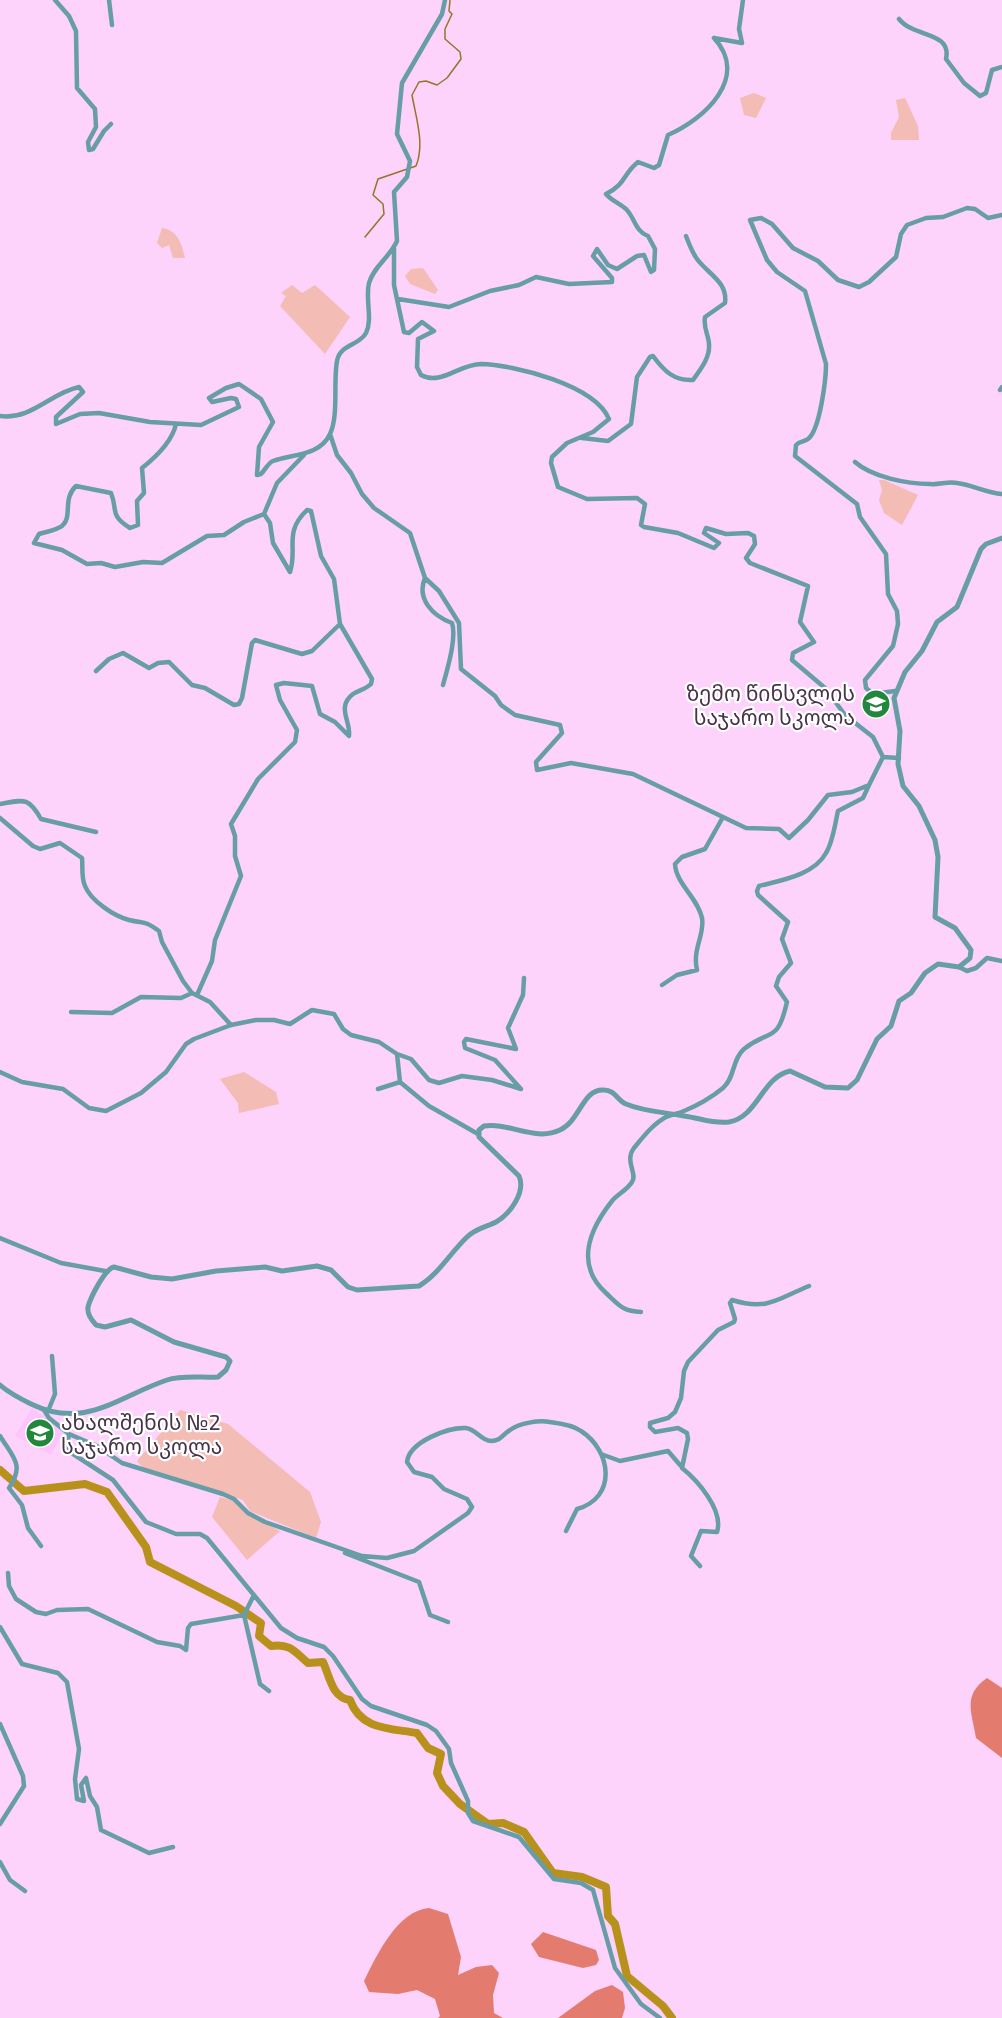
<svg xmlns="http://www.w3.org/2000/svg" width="1002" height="2018" viewBox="0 0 1002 2018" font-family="'Exo 2','Noto Sans Georgian',sans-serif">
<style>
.built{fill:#fec4fc}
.green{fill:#f3bcb4}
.forest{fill:#e37b6f}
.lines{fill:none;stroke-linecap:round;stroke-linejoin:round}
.stream{stroke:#967529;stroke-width:1.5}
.river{stroke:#b8911c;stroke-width:8}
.minor{stroke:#679da6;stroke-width:4.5}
.tertiary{stroke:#679da6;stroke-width:5}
.labels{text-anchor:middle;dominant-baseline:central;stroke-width:4.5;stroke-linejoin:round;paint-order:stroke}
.poi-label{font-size:21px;fill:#473347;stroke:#fff;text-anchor:end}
</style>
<rect width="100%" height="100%" fill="#fdd2fb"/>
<path class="built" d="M32,1408L64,1431L51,1455L15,1436Z"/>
<path class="green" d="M754,93L766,98L756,118L744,115L740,98Z
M905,98L918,126L919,140H891V133L899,117L896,100Z
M162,228C178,230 182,245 185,258H173L169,245L162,248L157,243Z
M423,268L438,290L435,294L410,284L405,276L411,269Z
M292,285L302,293L315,285L350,317L325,354L280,306L286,296L281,293Z
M879,480H884L918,495L902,525L884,513L879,500L882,490Z
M244,1072L276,1092L279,1104L239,1113L238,1103L220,1079Z
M180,1410L228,1424L310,1492L321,1522L316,1538L250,1511L243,1500L144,1469L137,1461Z
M220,1497L235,1501L247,1513L280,1531L247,1560L212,1517Z"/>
<path class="forest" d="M987,1678L1002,1688V1758L976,1738C972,1713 962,1695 987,1678Z
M429,1908L448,1914L461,1957L458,1975L476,1967L492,1965L499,1973L493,1995L494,2013L503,2018H438L440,2016L435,1999L417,1990L398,1994L369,1992L364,1981C377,1955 397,1911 429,1908Z
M543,1932L596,1950L599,1960L596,1965L583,1968L539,1957L531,1944Z
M612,1985L623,1992L625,2008L622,2018H558L595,1991Z"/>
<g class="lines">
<path class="stream" d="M365,237L384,214L383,204L373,195L378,179L416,166C425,144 416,118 412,95L419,82L426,81L437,85L447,78L461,59L460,52L445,39V29L452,14L449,11L450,0"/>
<path class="river" d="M0,1470L24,1491L85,1484L107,1492L146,1547L150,1562L236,1606L261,1623L259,1636L271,1646C290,1643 295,1652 308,1663L323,1662C330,1677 332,1698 350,1700C361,1730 389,1728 417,1733L428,1748L441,1754L437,1773L443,1786L460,1804L488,1824L503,1823L524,1832L553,1873L582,1877L606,1887L608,1916L615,1924L627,1976L663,2006L672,2018"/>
<path class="minor" d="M55,0L69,16L76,31L77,88L95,109L96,127L88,142L89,150L93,149L104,131L111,124
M109,0L112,25
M899,19C914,38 952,31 946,59L964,83L980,96L986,93L992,70L1002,67
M714,38L742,43L739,29L743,0
M394,248V285L404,332L409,333L422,322L434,331L418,339L417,367L421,375C441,386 459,364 481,364C515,365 595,385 609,419L593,432L567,443L552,457L551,463L558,487L587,499L637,498L645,504L641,525L644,527L678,533L714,548L719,543L704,533L706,528L726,534L748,533L754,536L755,544L746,558L750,563L808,586L800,622L814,642L793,653L792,660L825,688L845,715L873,737L883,757L899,758
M398,299L449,307L490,291L519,285L536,277L569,284L612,282V278L593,256L597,249L608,265L617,269L637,256L644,255L651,272L654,270L655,249L648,236C635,231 635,218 626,209C619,203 612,201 606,194C627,183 622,175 638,162L654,168L659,165L668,135C705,119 750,77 714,38
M1000,390L1002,387
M0,416C32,420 50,393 79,387L83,392L56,417V424L80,414L99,413L150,422L201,425L239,407L236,399L231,398L212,402L209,398L226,388L239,384L261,399L273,422L259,447L257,475L261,474C265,470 268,463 273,461C292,454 320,456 330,434C339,415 333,381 337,361C340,344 359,346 366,333C373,319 365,299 369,283C374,266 390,257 397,241L394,192L407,177L410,161L397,134L402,83L442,14L445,0
M176,424C172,442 156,457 142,468L144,493L137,501L138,525L130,528C109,515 118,510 111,493L76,486C62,499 73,517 62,526C57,530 45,532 39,534L34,543L62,550L87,564L101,563L115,567L143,562L162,563L207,536L224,535L244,522L264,514
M330,434L337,455L351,473L362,494L374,508L410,533L425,578L439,591L459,623L461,669L495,696L501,705L515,715L560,725L562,733L536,762L537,770L571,763L633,774L746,828L779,829L789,838L808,820L828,795L852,792L869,785L883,757
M582,438L608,441L631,424L637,377L650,357L653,356C664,371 674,381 693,380C700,370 710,358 709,345C709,335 703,329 705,317L725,303C728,282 708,274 697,259C692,252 689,244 686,236
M855,462C872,477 907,484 930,484C939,485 948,481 957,483C973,485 986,493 1002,494
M425,578C416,599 433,616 452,623C457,638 447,670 443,685
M96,671L109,659L123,653L149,668L158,663L169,662L192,685L205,688L234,705L239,704L242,698L252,643L255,640L302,654L312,651L340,624L334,579L321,556L311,511L307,510C283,533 298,548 290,572L273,543L270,523L264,514L277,483L304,455
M895,691L873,694L866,688L865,680L893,646L898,624L897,611L888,594L886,554L860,517L857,504L795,456L796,445C800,441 804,442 808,439C820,430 826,379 826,364L805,291L777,272L767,260L750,220L761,218L772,224L793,248L818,261L838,280L859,287L869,282L896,257L901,234L907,225L926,218L943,217L967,208L975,209L988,218L1002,215
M0,804C23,800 28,796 41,819L96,832
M0,818L33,846L40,849L60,843L82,858C83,867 81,877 85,886C91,901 114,916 129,920C145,924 144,920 159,931L162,942L183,981L192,993L210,1002L231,1025
M959,967L967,971L976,968L987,958L1002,961
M662,985L677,975L697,970C692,949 705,935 702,918C698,898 676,884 675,864L682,857L705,849L723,817
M197,995L212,961L215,940L241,876L235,856V836L231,824L258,779L295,742L297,730L280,700L276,685L284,683L312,686L320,714L335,722L349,736C351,721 336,707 353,694C359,690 366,689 371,684L372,679L340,624
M71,1012L112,1013L141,997L181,998L192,993
M397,1054L400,1082L429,1106L478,1134
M0,1072L22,1082L63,1089L89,1108L106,1111L141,1093L166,1072L186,1044L194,1039L231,1025L256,1020H274L290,1024L312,1010L334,1014L343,1029L351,1035L379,1042L397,1054L411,1059L429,1080L439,1083L462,1076L492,1080L521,1089L495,1060L465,1048L464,1042L466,1039L516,1049L508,1028L523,995L524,978
M378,1089L400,1082
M0,1238L61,1263L105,1271
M641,1312C622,1311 619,1305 606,1293C575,1265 589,1230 612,1201C618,1194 627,1190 632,1182C638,1174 624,1161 634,1148C643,1137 653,1124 666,1117C672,1114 678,1114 684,1111C696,1106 712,1097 723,1088C735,1078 732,1059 744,1049C770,1028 777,1045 787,1002L776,986L779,977L791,963L782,939L788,922L758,895L757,891L759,886C782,880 814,875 826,853C833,842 835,824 838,811L863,798L869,785
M44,1410L49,1418L69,1434L67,1447L70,1452L113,1480L146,1522L176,1534H200L207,1538L281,1628L297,1638L324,1647L333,1656L362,1699L371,1706L427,1725L436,1731L449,1749L451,1763L468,1801V1813L473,1821L519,1837L554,1879L581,1883L593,1890L615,1968L641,2004L660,2018
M48,1411L55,1394L52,1356
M69,1434L97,1446L122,1463L223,1494L234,1499L248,1513L265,1522L362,1556L387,1558L414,1551L468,1513L472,1507L467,1499L444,1489L432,1477L414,1472L407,1462C409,1442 448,1427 466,1428C476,1429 481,1441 491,1441C501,1441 502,1435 510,1430C520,1423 538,1420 550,1422C558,1423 574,1426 581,1431C612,1451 617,1498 577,1509L566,1531
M0,1436C13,1457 25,1465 9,1488L22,1505L28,1528L41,1546
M601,1454L620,1461L668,1451L680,1465
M345,1553L419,1582L430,1615L448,1622
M700,1566L691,1556L701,1531L717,1532C724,1510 697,1480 682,1468L688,1439L687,1433L678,1428L655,1432L650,1427V1423L668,1418L675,1412L681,1398L684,1371L688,1362L718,1330L734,1322L735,1319L730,1303L732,1300C768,1311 777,1299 809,1286
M8,1573L9,1586L16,1599L36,1612L46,1614L57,1610L88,1609L157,1642L180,1646L186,1650L188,1628L191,1624L244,1615
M254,1595L244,1615L260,1684L269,1691
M0,1627L22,1664L58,1673L67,1682L79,1749L75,1779L77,1799L84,1801L81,1785L86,1778L90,1796L97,1807L101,1830L149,1853L173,1847
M0,1724L23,1776L24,1786L0,1824
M0,1862L10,1880L25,1891"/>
<path class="tertiary" d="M0,1385C9,1393 21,1399 31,1404C85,1430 117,1397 167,1380C182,1375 202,1378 218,1377L226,1370L230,1361L226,1357L174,1342L131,1320L105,1327L96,1325C92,1320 87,1315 88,1307C91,1296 105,1269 114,1267L151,1277L172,1279L216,1271L265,1267L282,1271L317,1266L331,1270L348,1287L357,1290L419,1286C438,1275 451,1252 467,1237C475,1229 486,1227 496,1222C510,1214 526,1192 519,1176L479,1137V1130L484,1126C509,1122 535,1142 560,1130C580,1121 583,1088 604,1090C615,1090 618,1101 626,1104C645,1112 665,1112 684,1116C700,1118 712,1124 729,1122C758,1117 762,1077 790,1071L825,1087L848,1088L857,1080L877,1039L891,1026L899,1001L911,993L925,973L938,964L959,967L970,958L971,950L955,928L935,917L938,857L935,840L919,806L903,786L898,764L900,731L894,698L905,672L922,651L937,622L957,607L981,549L986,544L1002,538"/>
</g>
<defs>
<g id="school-disc" transform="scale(1.5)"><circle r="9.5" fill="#22873c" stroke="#fff"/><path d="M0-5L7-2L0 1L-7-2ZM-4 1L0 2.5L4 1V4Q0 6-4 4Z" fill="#fff"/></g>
</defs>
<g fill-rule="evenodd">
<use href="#school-disc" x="876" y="704"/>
<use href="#school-disc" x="40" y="1433"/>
</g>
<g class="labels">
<g class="poi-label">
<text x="855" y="692">ზემო წინსვლის<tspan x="855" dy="24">საჯარო სკოლა</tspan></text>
<text x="61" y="1421" text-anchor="start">ახალშენის №2<tspan x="61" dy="24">საჯარო სკოლა</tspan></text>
</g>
</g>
</svg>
